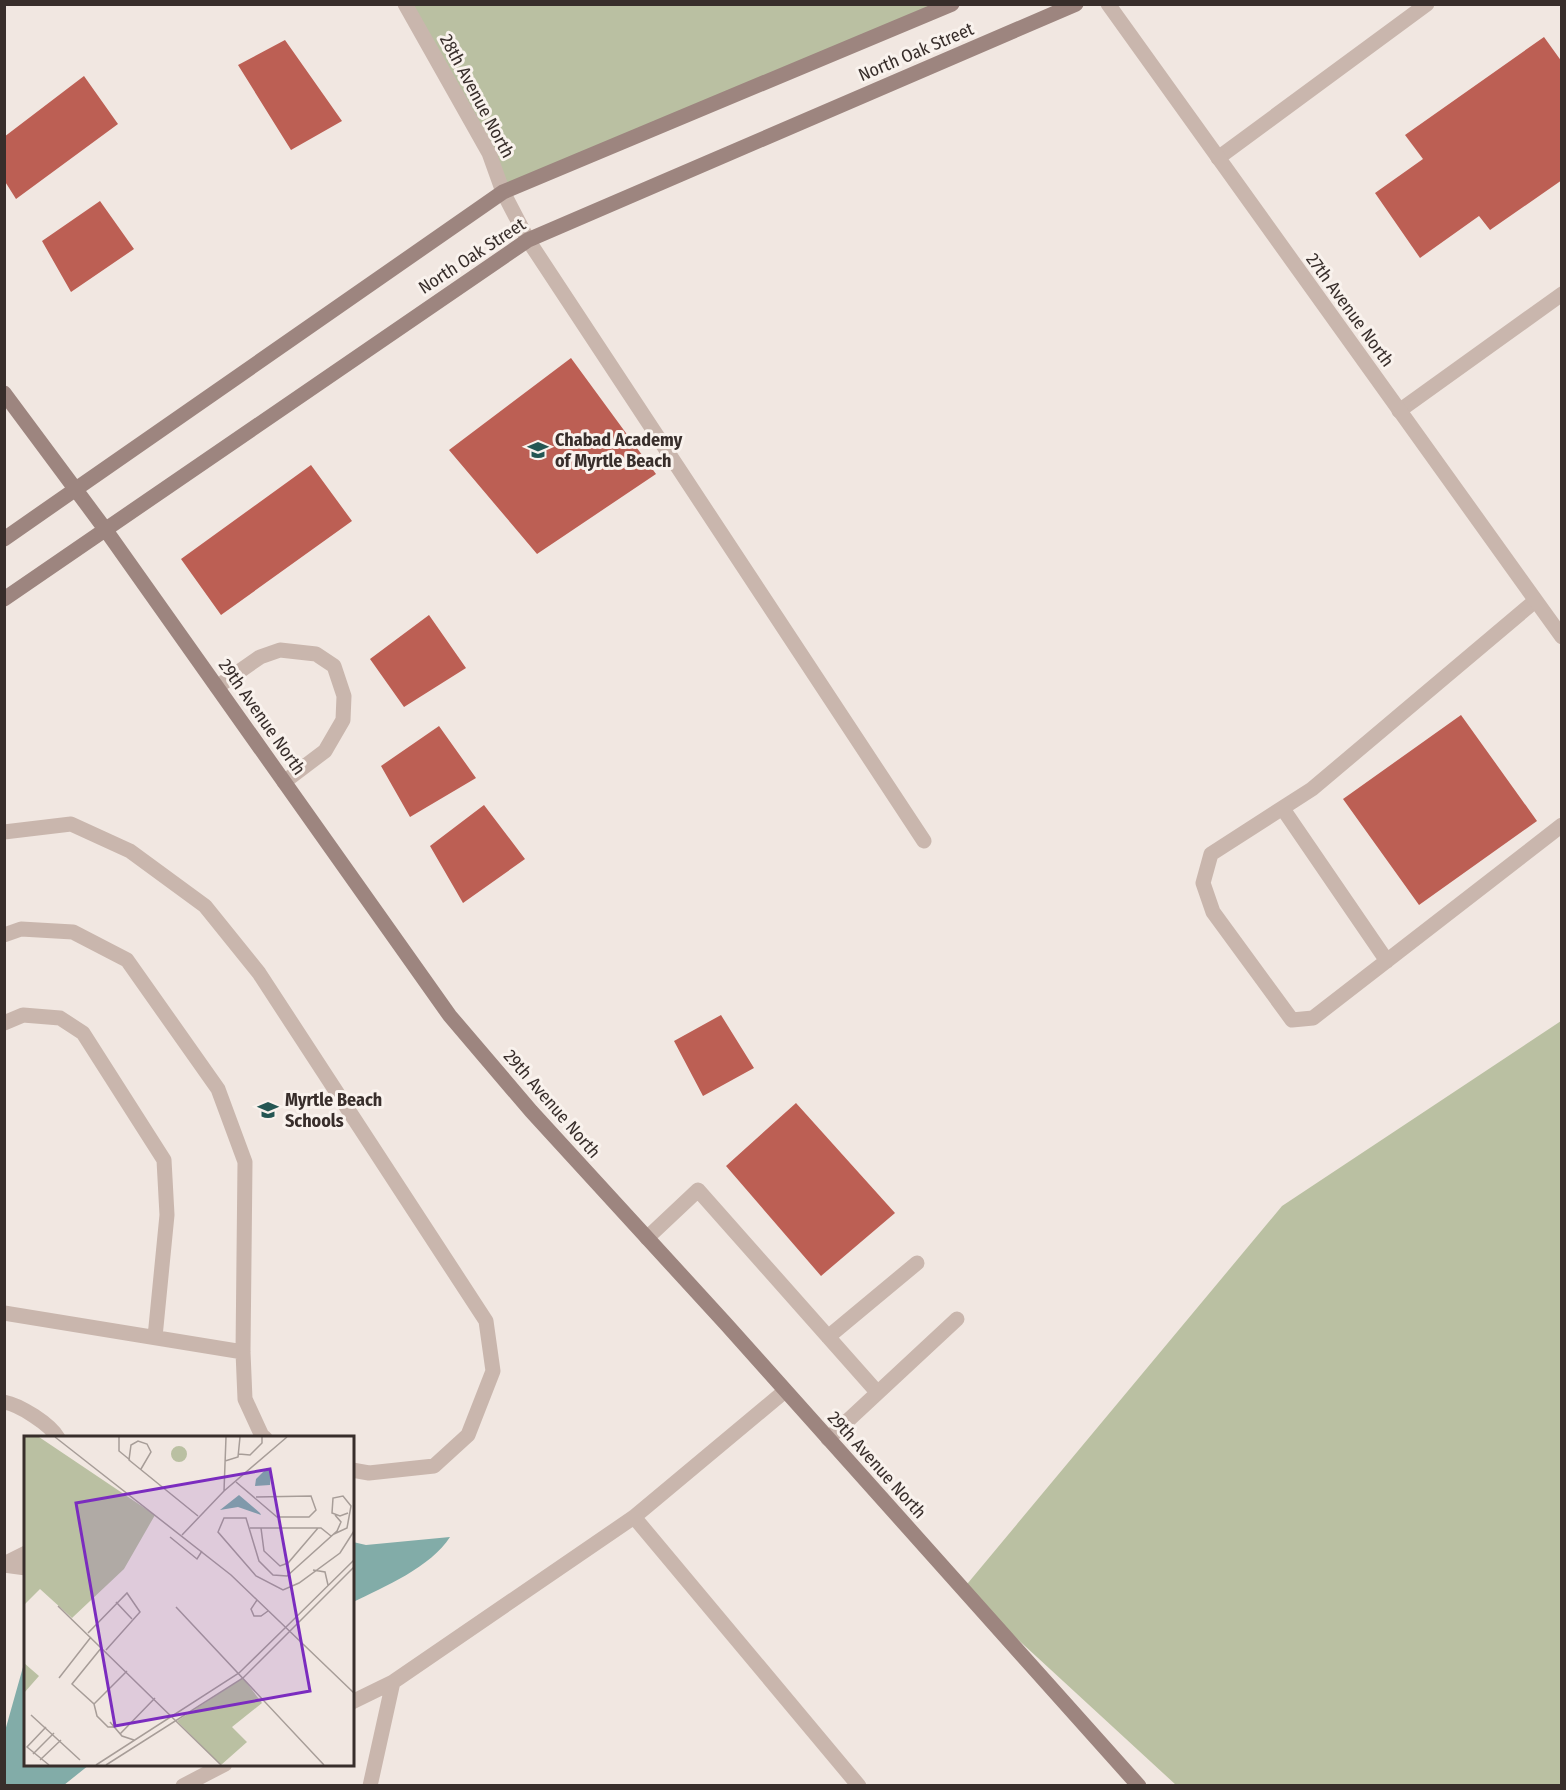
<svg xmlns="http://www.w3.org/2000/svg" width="1566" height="1790" viewBox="0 0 1566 1790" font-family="'Fira Sans Condensed',sans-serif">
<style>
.green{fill:#bac0a2}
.water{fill:#82aca8}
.building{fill:#bc5f54}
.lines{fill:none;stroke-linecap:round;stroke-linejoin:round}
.lane{stroke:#c9b6ad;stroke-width:15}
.street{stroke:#c9b6ad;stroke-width:15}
.secondary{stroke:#9d857f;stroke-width:15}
.labels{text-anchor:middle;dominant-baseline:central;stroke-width:6;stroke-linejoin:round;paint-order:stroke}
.street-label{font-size:18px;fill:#382e2b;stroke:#f9f2ed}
.poi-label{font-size:18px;font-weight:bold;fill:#382e2b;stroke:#f9f2ed;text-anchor:start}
.inset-road{fill:none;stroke:#a79d98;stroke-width:1.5}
.view{fill:#7b2cbf;fill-opacity:0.15;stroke:#7b2cbf;stroke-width:3}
.inset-edge{fill:none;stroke:#382e2b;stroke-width:3}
</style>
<rect width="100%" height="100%" fill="#f1e7e1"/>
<path class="green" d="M405,5H952L503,192Z
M1561,1021V1785H1176L963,1589L1282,1206Z"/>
<path class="water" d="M450,1537C431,1567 384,1587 353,1602V1542L366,1545Z
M25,1660L26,1764L89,1765L64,1785H5V1731Z"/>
<path class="building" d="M1544,37L1562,62V180L1490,230L1479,216L1420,258L1375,193L1423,159L1405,135Z
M285,40L342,121L291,150L238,65Z
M84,76L118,124L16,199L4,180V137Z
M100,201L134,249L71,292L42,241Z
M571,358L656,474L537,554L449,450Z
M311,465L352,521L221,615L181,559Z
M429,615L466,668L404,707L370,659Z
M1461,715L1537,821L1419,905L1343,799Z
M439,726L476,778L410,817L381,766Z
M484,805L525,859L463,903L430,846Z
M721,1015L754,1068L703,1096L674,1041Z
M796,1103L895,1213L821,1276L726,1166Z"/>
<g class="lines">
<path class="lane" d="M1218,158L1427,4
M528,240L924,841
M1399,411L1562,294
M1535,601L1312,789L1211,854L1203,883L1213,912L1292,1020L1313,1018L1562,825
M217,687L260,657L280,650L316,654L334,666L344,696L343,720L325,751L284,782
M1283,809L1387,961
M4,832L71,824L130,851L205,906L259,973L486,1321L493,1371L468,1435L434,1466L369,1473L352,1470
M4,935L21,929L73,932L127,960L218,1089L245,1162L243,1352L245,1399L262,1436L265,1438
M4,1023L23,1015L60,1018L83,1033L164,1160L167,1215L155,1337
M647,1238L698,1190L877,1392
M4,1313L243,1352
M828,1337L917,1263
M4,1402C20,1405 50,1424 58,1438
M828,1439L957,1319
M634,1517L859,1786
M4,1564L26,1553
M4,1565L26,1568
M352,1702L393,1682L634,1517L785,1391
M183,1786L225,1764
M370,1786L393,1682"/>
<path class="street" d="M405,4L489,153L503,192L528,240
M1108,4L1562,637"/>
<path class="secondary" d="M4,393L105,529L450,1016L531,1111L726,1324L1139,1786
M4,539L503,192L952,4
M4,599L528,240L1076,4"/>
</g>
<defs>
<g id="school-bare" transform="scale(1.62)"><path d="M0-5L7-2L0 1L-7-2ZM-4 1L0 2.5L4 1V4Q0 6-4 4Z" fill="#245653" stroke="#f9f2ed" stroke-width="2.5" paint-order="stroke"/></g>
</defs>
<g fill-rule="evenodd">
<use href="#school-bare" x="538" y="450"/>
<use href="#school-bare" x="268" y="1110"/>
</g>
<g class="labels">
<g class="street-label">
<text transform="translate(916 52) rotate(-23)">North Oak Street</text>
<text transform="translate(477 96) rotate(62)">28th Avenue North</text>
<text transform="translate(472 256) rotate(-33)">North Oak Street</text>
<text transform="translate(1350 310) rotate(54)">27th Avenue North</text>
<text transform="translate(262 717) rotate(55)">29th Avenue North</text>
<text transform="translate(552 1104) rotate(49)">29th Avenue North</text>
<text transform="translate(877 1465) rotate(48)">29th Avenue North</text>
</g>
<g class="poi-label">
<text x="555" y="440">Chabad Academy<tspan x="555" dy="21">of Myrtle Beach</tspan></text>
<text x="285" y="1100">Myrtle Beach<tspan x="285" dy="21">Schools</tspan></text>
</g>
</g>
<g transform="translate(24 1436)">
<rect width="330" height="330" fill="#f1e7e1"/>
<path d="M0,1H15L131,79L100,133L48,182L16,153L0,169ZM147 18a8 8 0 1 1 16 0a8 8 0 1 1-16 0ZM0,227L15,240L0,257ZM219,242L238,267L208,291L223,306L197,329L153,285Z" fill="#bac0a2"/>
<path d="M243,32L247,34L246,49L231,50L232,43ZM215,59L236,77L237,79L214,71L196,74Z" fill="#82aca8"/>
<path class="inset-road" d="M31,1L207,139L330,257M95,1V15L106,24M215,18L226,19L238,7V1M201,25L214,21L216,1M117,33L127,16L123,8L114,5L107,9L105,24L174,80M212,46L253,81H285L292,74L287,60L232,61M200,55L202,1M311,79L317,86L313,95L263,140L249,139L235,125L222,82H200L194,96L232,140L259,154L275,147L316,117L330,95M226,92H297L307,100M237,92L240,115L256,130L264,127L294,92M310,98L323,92L327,70L319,60L309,62L308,77L316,80L324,77M158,99L200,55L263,1M146,101L173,123L178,115M289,134L301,136L304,149M233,164L227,173L230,180H237L244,175M92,166L108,183M34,170L197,329M152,171L300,329M261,192L330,124M265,196L330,131M64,197L103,157L116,176L82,214M78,211L48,248L70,268L73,280L84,291H91M35,242L67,201M70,268L103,235M7,279L56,324M86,286L98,300L110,304M22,291L3,311L25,329M96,298L131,262M9,318L30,297M16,324L37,304M72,329L215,237L261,192M82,329L219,242L265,196"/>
<path class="view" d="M246,33L286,255L91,290L52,67Z"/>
<rect width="330" height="330" class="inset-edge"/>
</g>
<rect width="1566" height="1790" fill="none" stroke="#382e2b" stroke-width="12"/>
</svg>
